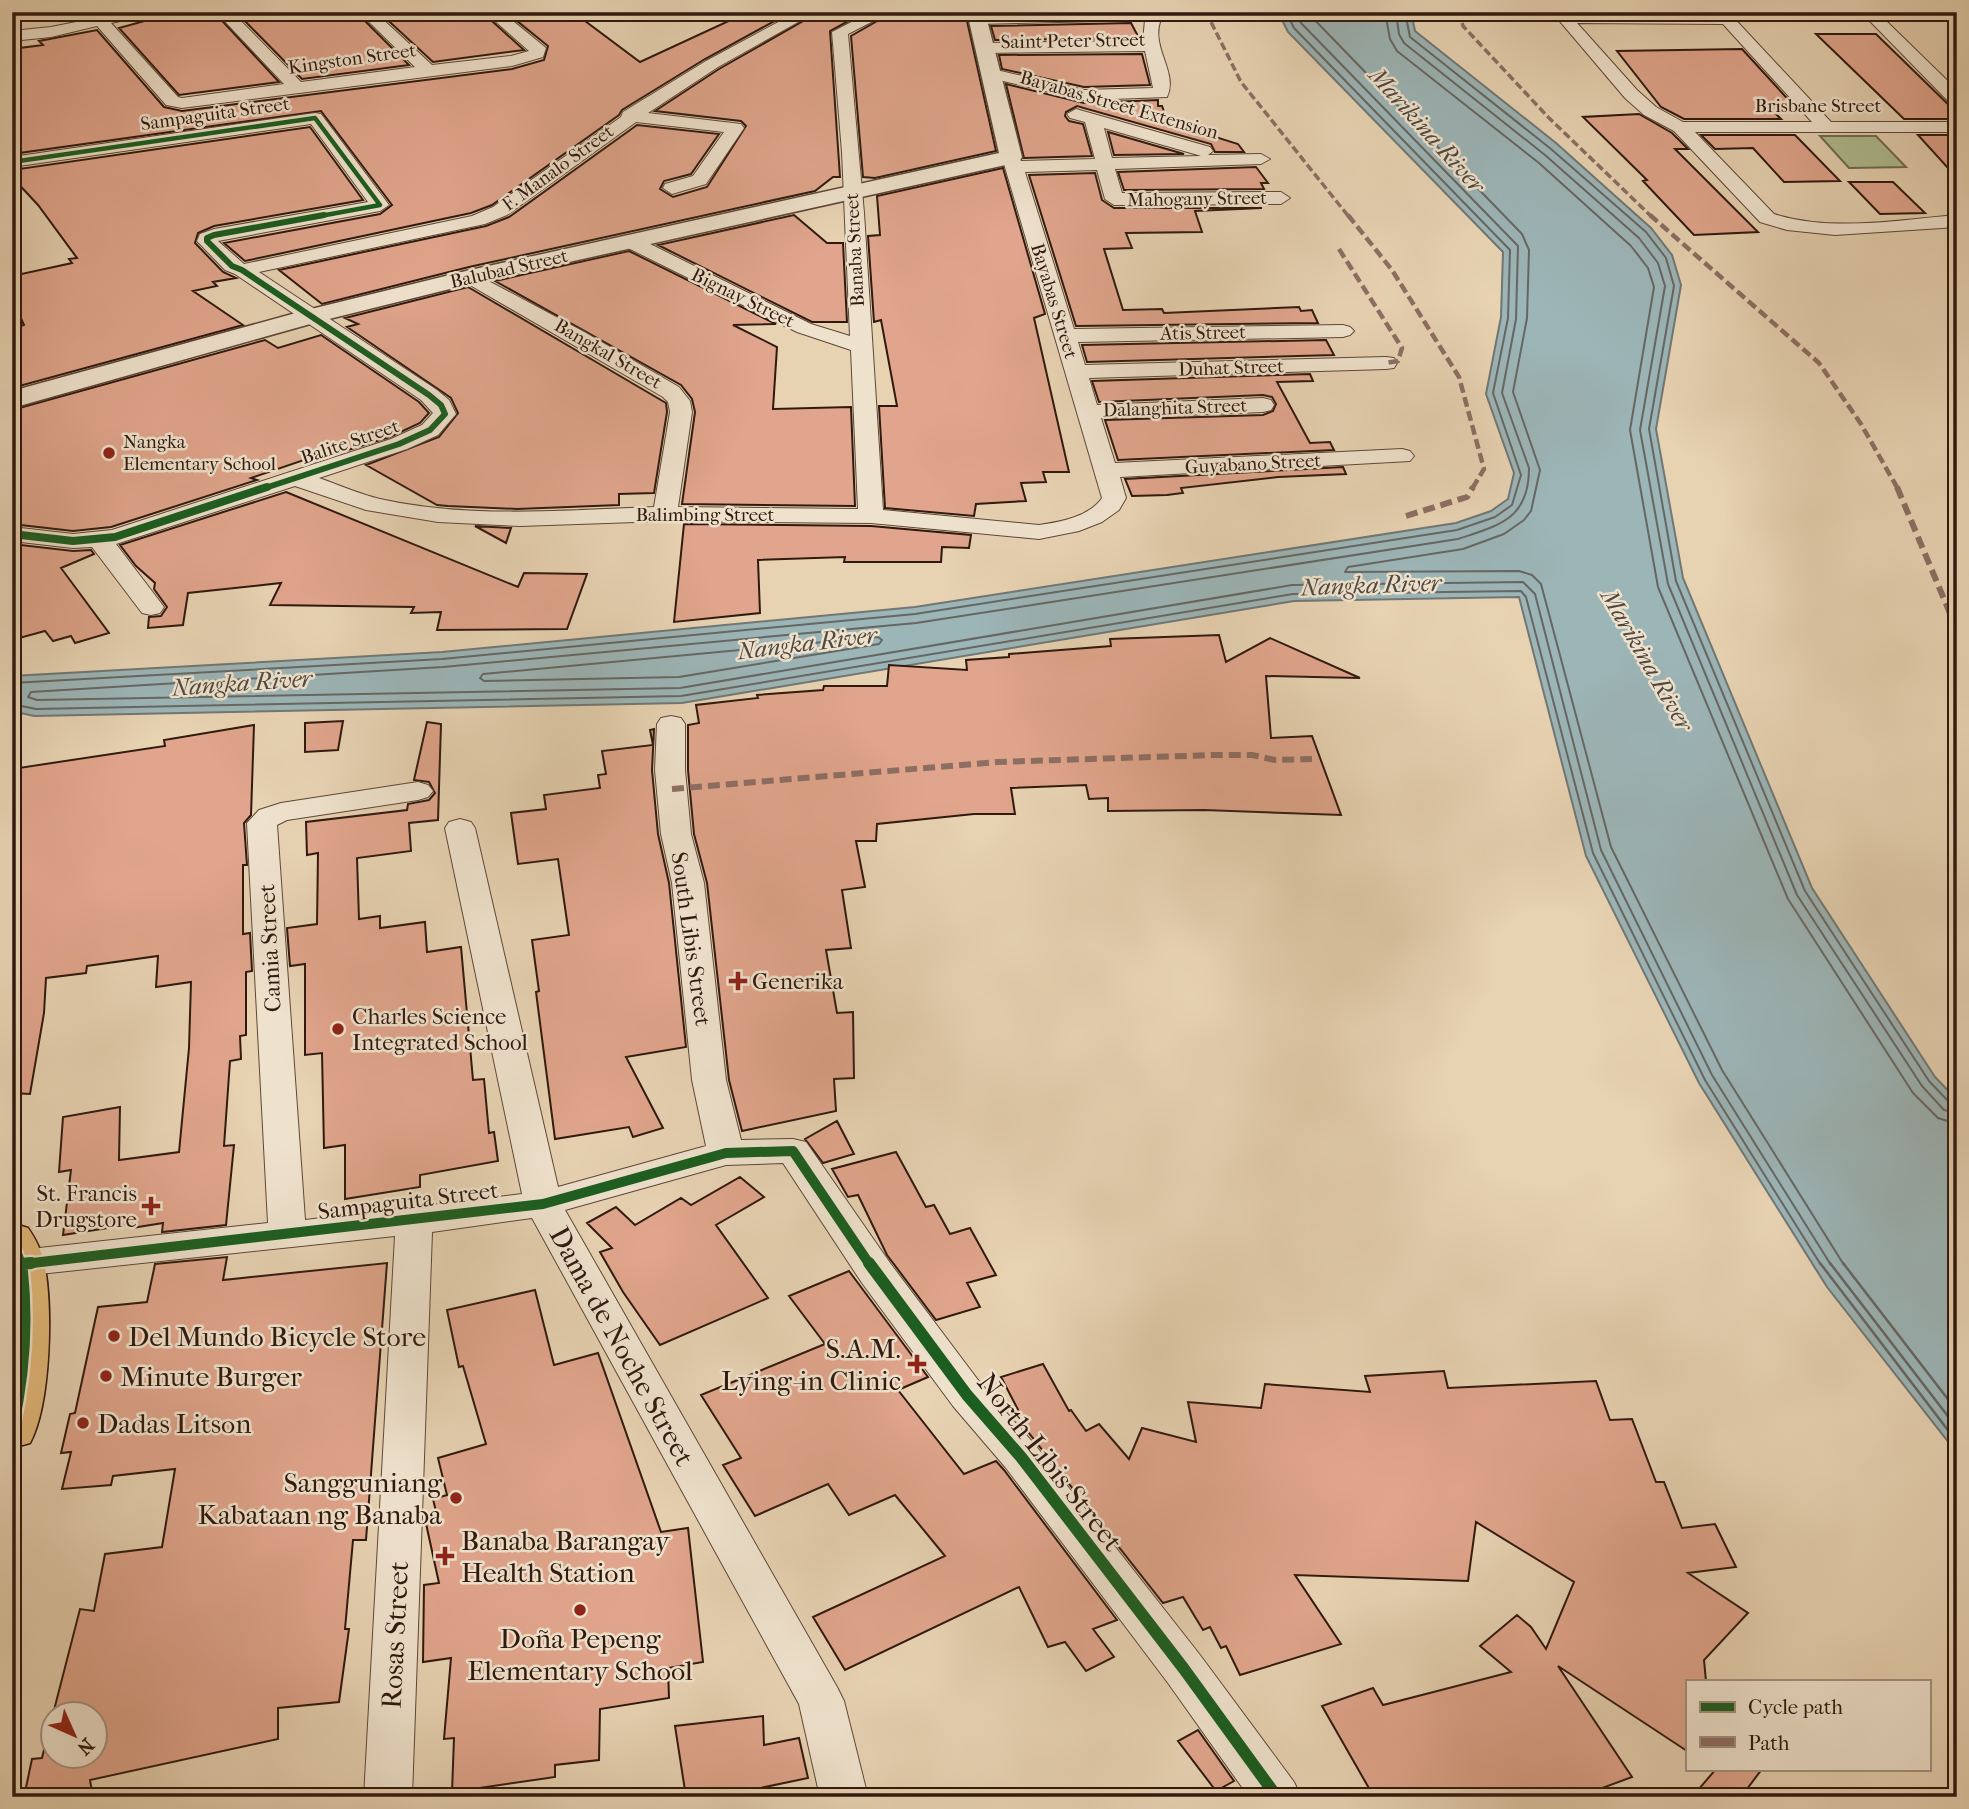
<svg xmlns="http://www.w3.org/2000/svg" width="1969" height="1809" viewBox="0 0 1969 1809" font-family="'IM FELL French Canon',serif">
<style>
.green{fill:#afbd90;stroke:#706b50;stroke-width:2}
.water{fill:#9cb5b7;stroke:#717774;stroke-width:2}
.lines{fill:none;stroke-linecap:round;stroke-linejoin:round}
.shore-far1{stroke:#666763;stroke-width:2}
.shore{stroke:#666763;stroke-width:2.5}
.building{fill:#e0a58c;stroke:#30190f;stroke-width:2}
.minor-casing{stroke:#5e4738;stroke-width:2}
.tertiary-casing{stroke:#5e4738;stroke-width:3}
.primary-casing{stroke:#30190f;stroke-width:3}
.minor{fill:#efe2cd;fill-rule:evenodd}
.tertiary{fill:#efe2cd;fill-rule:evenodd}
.primary{fill:#e4b979;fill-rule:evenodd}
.quiet-far2{stroke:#8d6e63;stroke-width:3.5;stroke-dasharray:8 3.5;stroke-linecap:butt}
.quiet-far1{stroke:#8d6e63;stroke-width:4.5;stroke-dasharray:10 4.5;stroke-linecap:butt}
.quiet{stroke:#8d6e63;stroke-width:6;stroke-dasharray:12 6;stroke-linecap:butt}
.cycleway-far4-casing{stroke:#efe2cd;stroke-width:7}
.cycleway-far3-casing{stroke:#efe2cd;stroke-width:9}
.cycleway-far2-casing{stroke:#efe2cd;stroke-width:11}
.cycleway-far1-casing{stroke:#efe2cd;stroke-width:14}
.cycleway-casing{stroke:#efe2cd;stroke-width:17}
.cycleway-far4{stroke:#1b5e20;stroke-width:4.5}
.cycleway-far3{stroke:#1b5e20;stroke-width:6}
.cycleway-far2{stroke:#1b5e20;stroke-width:8}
.cycleway-far1{stroke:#1b5e20;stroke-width:10}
.cycleway{stroke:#1b5e20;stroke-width:12}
.poi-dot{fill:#8f2418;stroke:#efe2cd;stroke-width:2.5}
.labels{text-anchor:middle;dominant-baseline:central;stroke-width:5;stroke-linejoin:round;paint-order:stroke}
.far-street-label{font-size:19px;fill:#30190f;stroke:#efe2cd}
.far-poi-label{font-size:19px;fill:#30190f;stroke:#efe2cd;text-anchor:start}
.street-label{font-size:23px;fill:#30190f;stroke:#efe2cd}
.poi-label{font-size:23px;fill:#30190f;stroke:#efe2cd;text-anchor:start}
.water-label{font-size:24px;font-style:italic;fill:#504841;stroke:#efe2cd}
.near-poi-label{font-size:28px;fill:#30190f;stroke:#efe2cd;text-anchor:start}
.near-street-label{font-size:28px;fill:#30190f;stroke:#efe2cd}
</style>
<rect width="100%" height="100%" fill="#e7d2b2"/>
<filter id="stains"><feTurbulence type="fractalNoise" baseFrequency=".00286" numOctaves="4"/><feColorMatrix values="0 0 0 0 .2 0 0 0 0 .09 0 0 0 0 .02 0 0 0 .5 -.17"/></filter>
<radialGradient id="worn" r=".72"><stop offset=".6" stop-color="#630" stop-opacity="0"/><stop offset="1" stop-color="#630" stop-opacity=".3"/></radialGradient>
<path class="green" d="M1820,136H1876L1906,167L1849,168Z"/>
<path class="water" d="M1278,12H1411L1415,31L1556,143L1651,228L1672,255L1681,285L1656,429L1683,578L1812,888L1935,1077L1957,1100V1453L1827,1287L1699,1083L1586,856L1519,597L1294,601L682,703L34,716L12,711V676L442,652L915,607L1456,523L1491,511L1508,499L1514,473L1486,394L1501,317L1503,252L1288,32Z"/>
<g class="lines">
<path class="shore-far1" d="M1296,12L1301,23L1518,246L1516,319L1502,393L1529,468C1529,519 1500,525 1458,539L916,623L443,667L31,692L28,697L37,700L680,688L1292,585L1523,582L1535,594L1601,850L1712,1075L1831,1265
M1307,12L1522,234L1529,250L1527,318L1513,392L1540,470L1531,511L1524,520L1504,534L1463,549L1348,567L1345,572L1519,571L1532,575L1541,584L1611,847L1722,1070L1844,1265
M1385,12L1390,39L1397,51L1539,163L1631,246L1648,268L1654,287L1630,430L1658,587L1788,899L1913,1093L1938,1118L1957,1124
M1396,12L1399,34L1404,43L1545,155L1639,238L1658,263L1665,286L1640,430L1668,584L1797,895L1922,1086L1944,1110L1957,1113
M1405,12L1410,37L1551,149L1646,232L1666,258L1674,286L1649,429L1676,581L1805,891L1929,1081L1950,1103L1957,1104
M878,637L882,640L879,644L679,677L484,681L480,678L483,674Z
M12,683L442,659L915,614L1457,530L1495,517L1512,505L1521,475L1493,393L1508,318L1510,250L1294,28L1286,12
M12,704L36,709L681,696L1293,594L1521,591L1526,597L1593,853L1705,1080L1821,1265"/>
<path class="shore" d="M1820,1263L1957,1442
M1830,1263L1957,1428
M1843,1263L1957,1411"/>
</g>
<path class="building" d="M177,12H214L279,82L179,95L119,28Z
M236,12H356L409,65L302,79Z
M379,12H482L524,50L433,62Z
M506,12H573L640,62L748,12H791L705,59L622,110L619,115L492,205L471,213L245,261L224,243L380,214L392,205L321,111L12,154V49L43,45L39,41L97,30L164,107L182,111L512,69L544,60L548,46Z
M819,12H865L830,31L840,177H833L815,191L469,267L322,304L279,270L486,226L509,217L637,125L719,134L691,174L664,181L660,189L673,197L707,187L746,126L741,121L655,111L719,69Z
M893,12H965L996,151L875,178L863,177L851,36Z
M1131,23L1139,38L995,40L991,26Z
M1816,34H1876L1957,113V119H1904Z
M1742,49L1795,107H1769L1781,119H1684L1661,107L1617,51Z
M1142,54L1150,85L1084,87L1002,69L999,55Z
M1006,84L1084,103L1158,100V106H1162L1168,122L1238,144L1244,152H1215L1211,144L1077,106L1066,112L1065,116L1069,121L1083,124L1092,156L1024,158Z
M1639,114L1672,133L1688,149H1675L1758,232L1694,235L1643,181L1647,180L1583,117Z
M310,127L363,200L214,226L198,233L195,243L223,272L236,278L213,282L217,286L193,291L243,325L12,388V329L24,325L12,299V276L72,263L69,259L77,258L38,205L12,177V170Z
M1108,132L1184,154L1114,155Z
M1701,135H1795L1840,181L1784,182L1753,148L1715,149Z
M1918,135H1957V178Z
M1256,167L1268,183H1261L1264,189L1124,190L1118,172Z
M1003,168L1045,314L1034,318L1069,472H1043L1046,482L1021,483L1026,501L976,504L974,516L885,508L879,406H897L881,320L874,322L868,236L880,235L877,196Z
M1095,173L1102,200L1114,208H1262L1195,211L1202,232L1126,233L1132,248L1104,249L1123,310L1162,309L1164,313L1299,307L1301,311L1312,310L1318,323L1076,326L1029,175Z
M1849,182H1893L1925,213L1880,214Z
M794,215L827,243H843L847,322H812L658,245Z
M629,251L776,324L733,325L777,347L773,409L851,407L855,506L682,504L695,412L692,399L681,385L495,281Z
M468,287L666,403L667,412L654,493L619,494V505L517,509L448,506L437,505L366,465L439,437L458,413L451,398L347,327L358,324L345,318Z
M321,335L419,402L429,413L420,423L390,437L342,452L336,449L251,478L257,480L111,527L73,531L12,524V410L265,340L278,348Z
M1326,340L1334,355L1087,362L1082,345Z
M1310,374L1313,381L1277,382L1310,443L1330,442L1334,450L1118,460L1105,420L1263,415L1273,411L1276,404L1272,397L1263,395L1099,402L1092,381Z
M1343,467L1346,474L1278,477L1181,488L1183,493L1167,495L1132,496L1125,479Z
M286,492L518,587L524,573L587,574L567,629L437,630L441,612L411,613L414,607L270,605L281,583L188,593L183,625L148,628L149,617L161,616L167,607L154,589L155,583L136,566L120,545Z
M684,524L871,526L971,535L969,548L942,547L941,562H844L845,557L758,560L760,613L674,622Z
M475,526L511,528L506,543Z
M12,544L73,551L91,550L94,554L61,568L109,633L75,643L71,636L53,641L45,631L12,640Z
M1219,635L1226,662L1270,638L1360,678L1266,676L1271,738L1312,736L1341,815L1204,810L1108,811V798L1089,799L1086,785L1011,788L1015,814H974L877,824L876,841H856L865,887L842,890L851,948L826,950L837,1013L853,1012L854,1078L834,1079L836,1111L742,1131L729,1080L707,883L694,834L688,770V725L699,723L696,705L758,698L757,695L823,690L824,686H887L889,665L967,670L966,660L1009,657V654L1111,646L1110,639Z
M343,721L338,750L305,752V723Z
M427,722L441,724L438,820L409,823L411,851L357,858L359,919L380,916V928L425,922L427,952L461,947L473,1080L484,1079L489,1133L494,1132L498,1161L420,1175V1187L345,1199V1145L324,1148L322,1053L305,1055V964L290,966L287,928L317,924L318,853L307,855L306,822L407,810L408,804L429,800L435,793L429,782L414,780Z
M254,725L251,815L244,823L247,865H243V934L250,933L252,971L246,972V1035L240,1036L241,1059L230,1061L224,1146L234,1145L226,1225L162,1232L163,1223L132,1228L133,1224L63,1235L71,1170L59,1172L63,1117L120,1107L119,1160L179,1152L189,1048L191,982L156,987L158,956L87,966L86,973L46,978L44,1013L30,1094L12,1093V769L165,746L164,740Z
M654,729L652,770L658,834L669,883L686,1047L626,1057L663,1128L633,1137L629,1127L555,1139L536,992L539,991L532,940L569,935L558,859L518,864L511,813L546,809L544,795L600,788L598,775L606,774L602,751L653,745L650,730Z
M837,1121L854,1154L823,1163L805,1139Z
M896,1152L926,1207L934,1205L950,1234L970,1228L996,1275L967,1283L980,1307L936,1320L887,1255L858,1195L848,1197L832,1169Z
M740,1177L764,1197L716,1225L768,1298L660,1345L623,1292L600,1252L612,1248L587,1223L616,1207L635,1225L681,1198L691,1205Z
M227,1257L223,1280L387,1263L366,1540H353L345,1629H349L339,1702L278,1708V1739L90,1780L93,1797H24L32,1759L42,1758L52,1717V1756H94V1714H53L80,1609L94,1611L105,1554L162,1547L175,1469L113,1476L111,1485L62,1489L71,1452L61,1453L70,1414L75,1413L98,1307L147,1302L155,1264Z
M849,1271L928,1377L898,1390L964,1474L996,1461L1004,1470L1117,1620L1093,1629L1114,1657L1086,1671L1065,1642L1048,1647L1019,1587L845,1670L813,1617L945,1556L895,1495L849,1515L828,1484L755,1516L723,1465L741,1458L701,1395L825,1344L789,1296Z
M535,1290L554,1365L598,1353L661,1532L688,1528L703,1662L668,1668L669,1698L600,1709L599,1760L555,1765V1777L452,1792L454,1738L444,1739L451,1658L423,1662L424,1585L439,1583L425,1519L437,1516L433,1499L447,1495L438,1458L486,1444L463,1366L459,1367L447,1310Z
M1043,1364L1069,1411L1071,1410L1086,1431L1099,1424L1129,1459L1142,1428L1196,1442L1188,1402L1261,1408L1265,1384L1370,1392L1365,1376L1444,1371L1448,1388L1596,1381L1610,1420L1632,1419L1656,1482H1664L1682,1528L1715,1524L1736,1567L1688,1573L1748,1613L1704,1660L1706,1681H1687V1751L1558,1666L1632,1777L1578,1797H1374L1322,1706L1373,1688L1383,1705L1511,1672L1480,1646L1517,1615L1531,1627L1546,1649L1574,1582L1476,1522L1468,1581L1295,1575L1341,1644L1240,1675L1226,1646L1221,1648L1210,1627L1203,1630L1183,1597L1163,1603L1025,1428L1027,1427L1001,1377Z
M763,1716L764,1745L799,1738L808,1778L717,1797H686L675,1726Z
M1198,1730L1234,1781L1216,1791L1178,1741Z
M1716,1769H1762L1741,1797H1692Z"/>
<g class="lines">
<g class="minor-casing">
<path id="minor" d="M86,12H102L105,16L120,12H149L147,15L111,23L178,97L182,98L284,84L216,12H232L301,82L415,67L359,12H375L432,65L511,56L529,51L485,12H502L546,48L543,57L512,66L182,108L166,105L97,26L51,37L12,41V31L51,27L91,19Z
M693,12H734L732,15L706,20Z
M797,12H816L718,67L648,113L741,124L744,128L706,184L672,194L663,188L665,184L693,176L724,132L636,122L507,215L485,224L259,272L437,390L449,400L456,414L438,435L407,449L319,478C339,485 359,494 380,499C469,519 564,510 654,507L670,412L668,402L663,397L463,281L460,277L463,273L470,271L586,333L679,387L690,401L692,412L678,507L858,509L851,350L797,332L622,245L619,241L629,235L636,237L811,324L850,336L842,152L832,32L871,12H891L848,34L864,213L883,510L1039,525C1060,522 1089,517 1102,498L1002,157L1011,152L1017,153L1021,161L1095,159L1085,122L1070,118L1067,114L1076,109L1210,147L1213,151L1208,155L1261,154L1270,159L1261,164L1115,169L1122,193L1281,192L1290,198L1281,204L1114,205L1105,199L1097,170L1025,172L1074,329L1343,325L1350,327L1354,331L1350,335L1343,337L1078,342L1085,365L1386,357L1394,358L1397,363L1394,368L1386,369L1089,378L1097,405L1263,398L1271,400L1274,405L1271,410L1263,412L1101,418L1115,463L1402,449L1410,451L1414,456L1410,461L1120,477L1126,498L1119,510L1102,522L1079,531L1039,539L871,523L665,521L520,526L438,522L366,510L295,486L116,544L164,607L160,613L151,615L142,613L92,547L73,548L12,541V527L73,534L112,530L391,439L422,425L433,413L421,400L235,274L225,270L197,241L200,234L214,229L368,202L311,124L12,167V157L315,113L321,114L389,205L380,211L218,241L244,264L472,216L493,207L621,117L623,112L706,61ZM1104,128L1198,155L1201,156L1112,158Z
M1072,12H1165C1144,43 1180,70 1167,97L1084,100L986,77L984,74L992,69L1084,90L1153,88L1145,51L986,53L978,48L986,43L1143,41L1145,20L978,24L970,19L978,14Z
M1552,12L1732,16L1831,122H1957V132H1695L1774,214C1833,232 1897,220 1957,215V227L1835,235L1787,230L1760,222L1674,131L1644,115L1625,98ZM1577,23L1723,24L1812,122H1683L1656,107L1637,90Z
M1861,12H1877L1957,90V105L1951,104Z
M671,716L681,718L685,724V770L691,834L704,883L726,1080L741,1140L793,1139L806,1142L890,1263L981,1384L1036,1446L1200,1655L1294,1782L1301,1797H1249L1168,1683L1006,1468L953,1406L862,1283L783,1163L726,1165L565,1210L837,1687L844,1701L868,1797H820L799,1704L532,1218L432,1232L412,1797H364L395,1236L21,1276L12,1274V1252L21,1250L268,1223L247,823L259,810L281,803L418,782L428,785L433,791L428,797L418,800L287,820L277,825L305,1220L522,1194L445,828L449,822L460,819L471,822L475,828L558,1187L706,1146L692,1080L672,883L661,834L655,770L657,724L661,718Z"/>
</g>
<g class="tertiary-casing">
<path id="tertiary" d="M967,12H985L1022,157L1019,162L470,284L321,321L12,408V391L303,311L470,270L999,153Z"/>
</g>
<g class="primary-casing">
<path id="primary" d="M12,1223L28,1228C35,1238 41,1250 44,1262C53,1306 51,1404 30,1443L12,1448Z"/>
</g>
<use href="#minor" class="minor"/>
<use href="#tertiary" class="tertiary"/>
<use href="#primary" class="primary"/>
<path class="quiet-far2" d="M1206,12L1241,82L1349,217
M1459,12L1463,26L1549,118L1652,217"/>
<path class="quiet-far1" d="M1348,215L1392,270L1459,377L1484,469L1472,489
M1650,215L1819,363L1861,424L1898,489
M1339,249L1402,348L1398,361L1386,363"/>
<path class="quiet" d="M1897,487L1957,630
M1406,516L1467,497L1473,487
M672,789L997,762L1214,755H1252L1275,760L1312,759"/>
<g class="cycleway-far4-casing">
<path id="cycleway-far4" d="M12,162L315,118L380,205L315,217"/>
</g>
<g class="cycleway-far3-casing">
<path id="cycleway-far3" d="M262,489L399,444L430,430L445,414L441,405L429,395L242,270L232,266L207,241V238L214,235L324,215"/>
</g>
<g class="cycleway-far2-casing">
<path id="cycleway-far2" d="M12,534L73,541L115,537L267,487"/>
</g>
<g class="cycleway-far1-casing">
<path id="cycleway-far1" d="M12,1239L21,1265
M15,1265L543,1204L726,1153L793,1151L870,1265"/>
</g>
<g class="cycleway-casing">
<path id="cycleway" d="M869,1263L967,1395L1021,1457L1184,1669L1277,1797
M12,1265L31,1263
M12,1429C24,1375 28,1318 21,1263"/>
</g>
<use href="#cycleway-far4" class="cycleway-far4"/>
<use href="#cycleway-far3" class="cycleway-far3"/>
<use href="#cycleway-far2" class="cycleway-far2"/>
<use href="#cycleway-far1" class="cycleway-far1"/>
<use href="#cycleway" class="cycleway"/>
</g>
<g class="poi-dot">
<circle cx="109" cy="453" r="7"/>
<path d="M734.5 970.5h7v7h7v7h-7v7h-7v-7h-7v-7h7z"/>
<circle cx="338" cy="1029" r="7"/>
<path d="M147.5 1195.5h7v7h7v7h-7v7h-7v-7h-7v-7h7z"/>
<circle cx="114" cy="1336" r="7"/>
<path d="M913.5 1353.5h7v7h7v7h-7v7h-7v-7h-7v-7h7z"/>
<circle cx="106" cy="1376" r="7"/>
<circle cx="83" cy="1423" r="7"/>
<circle cx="456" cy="1498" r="7"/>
<path d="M441.5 1545.5h7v7h7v7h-7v7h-7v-7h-7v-7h7z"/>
<circle cx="580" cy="1610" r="7"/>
</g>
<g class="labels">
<g class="far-street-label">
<text transform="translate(1073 41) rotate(-1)">Saint Peter Street</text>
<text transform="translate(352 59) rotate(-8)">Kingston Street</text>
<text transform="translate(1119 105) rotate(16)">Bayabas Street Extension</text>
<text x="1818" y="106">Brisbane Street</text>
<text transform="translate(215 114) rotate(-8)">Sampaguita Street</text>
<text transform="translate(558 168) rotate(-36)">F. Manalo Street</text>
<text transform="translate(1197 199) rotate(-1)">Mahogany Street</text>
<text transform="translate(855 250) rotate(-93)">Banaba Street</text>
<text transform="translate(509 269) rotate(-13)">Balubad Street</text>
<text transform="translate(743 298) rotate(26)">Bignay Street</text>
<text transform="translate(1054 301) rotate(73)">Bayabas Street</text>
<text transform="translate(1203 333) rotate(-1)">Atis Street</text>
<text transform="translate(608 354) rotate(30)">Bangkal Street</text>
<text transform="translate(1231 368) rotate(-2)">Duhat Street</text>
<text transform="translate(1175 408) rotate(-2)">Dalanghita Street</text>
<text transform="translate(350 442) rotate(-19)">Balite Street</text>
<text transform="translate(1253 464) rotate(-3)">Guyabano Street</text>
<text x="705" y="515">Balimbing Street</text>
</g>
<g class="far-poi-label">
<text x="123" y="442">Nangka<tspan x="123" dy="22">Elementary School</tspan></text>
</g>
<g class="street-label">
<text transform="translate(691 939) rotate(82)">South Libis Street</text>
<text transform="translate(270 948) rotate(-93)">Camia Street</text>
<text transform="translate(408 1201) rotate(-7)">Sampaguita Street</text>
</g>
<g class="poi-label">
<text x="752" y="981">Generika</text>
<text x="352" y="1016">Charles Science<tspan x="352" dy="26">Integrated School</tspan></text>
<text x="137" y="1193" text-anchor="end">St. Francis<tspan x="137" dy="26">Drugstore</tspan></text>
</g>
<g class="water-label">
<text transform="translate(1427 130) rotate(48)">Marikina River</text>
<text transform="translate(1371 585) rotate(-2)">Nangka River</text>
<text transform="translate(807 643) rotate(-7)">Nangka River</text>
<text transform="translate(1647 660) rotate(60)">Marikina River</text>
<text transform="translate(242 683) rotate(-4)">Nangka River</text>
</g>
<g class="near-poi-label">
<text x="128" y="1336">Del Mundo Bicycle Store</text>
<text x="901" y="1348" text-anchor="end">S.A.M.<tspan x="901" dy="32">Lying-in Clinic</tspan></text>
<text x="120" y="1376">Minute Burger</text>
<text x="97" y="1423">Dadas Litson</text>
<text x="442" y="1482" text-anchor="end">Sangguniang<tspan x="442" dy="32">Kabataan ng Banaba</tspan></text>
<text x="461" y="1540">Banaba Barangay<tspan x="461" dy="32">Health Station</tspan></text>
<text x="580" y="1638" text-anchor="middle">Doña Pepeng<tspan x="580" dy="32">Elementary School</tspan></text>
</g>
<g class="near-street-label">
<text transform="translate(622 1346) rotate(61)">Dama de Noche Street</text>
<text transform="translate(1050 1462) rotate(52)">North Libis Street</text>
<text transform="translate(395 1635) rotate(-87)">Rosas Street</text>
</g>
</g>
<rect width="1969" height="1809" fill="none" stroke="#e7d2b2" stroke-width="42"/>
<rect x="14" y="14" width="1941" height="1781" fill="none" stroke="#30190f" stroke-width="3.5"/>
<rect x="21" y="21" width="1927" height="1767" fill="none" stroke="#30190f" stroke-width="2"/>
<rect x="1686" y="1680" width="245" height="91" fill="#efe2cd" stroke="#a39281" stroke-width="2"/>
<rect x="1700" y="1702" width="35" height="10" fill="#1b5e20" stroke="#a39281" stroke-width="2"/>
<text x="1748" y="1714" font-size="21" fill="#30190f">Cycle path</text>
<rect x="1700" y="1737" width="35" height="10" fill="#8d6e63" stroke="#a39281" stroke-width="2"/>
<text x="1748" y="1750" font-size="21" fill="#30190f">Path</text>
<g transform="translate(74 1735) rotate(135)"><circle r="33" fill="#efe2cd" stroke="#a39281" stroke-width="2"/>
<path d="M0-5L12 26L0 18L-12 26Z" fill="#8f2418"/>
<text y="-10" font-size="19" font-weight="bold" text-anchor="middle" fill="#30190f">N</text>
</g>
<rect width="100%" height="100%" filter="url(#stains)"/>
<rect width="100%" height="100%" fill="url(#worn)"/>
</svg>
